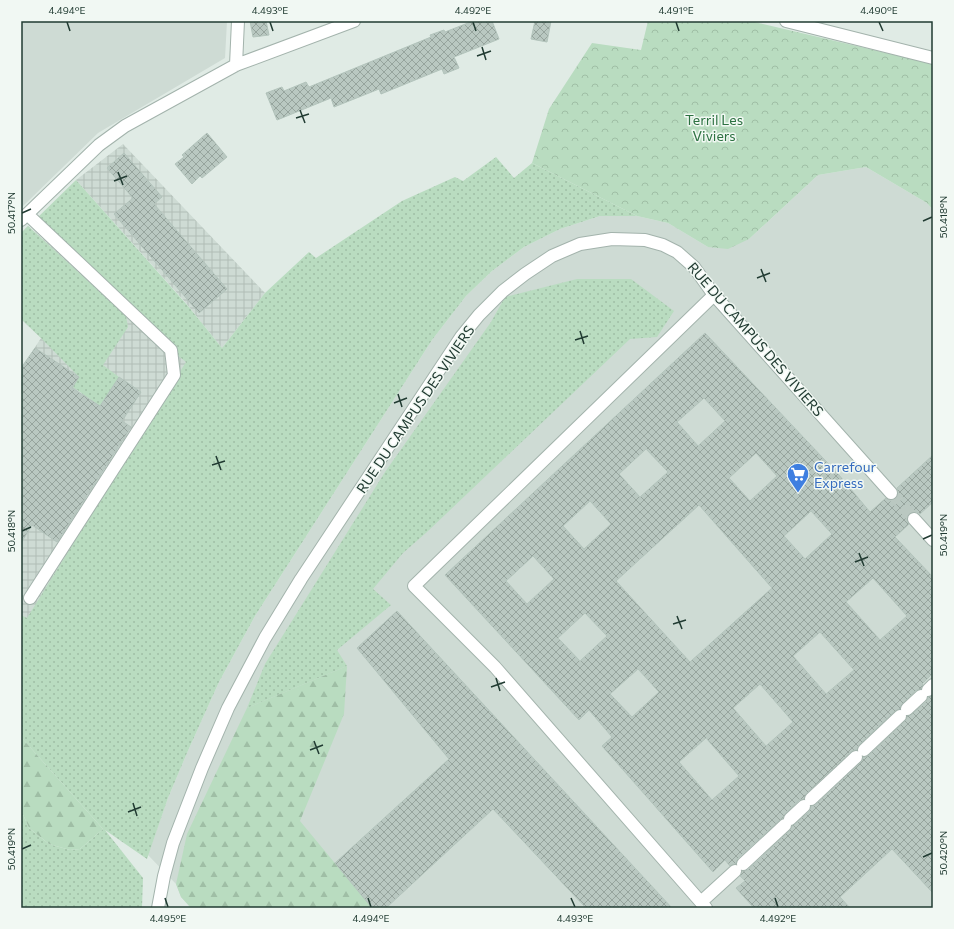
<svg xmlns="http://www.w3.org/2000/svg" width="954" height="929" viewBox="0 0 954 929" font-family="Commissioner,sans-serif">
<style>
.built{fill:#cedbd4}
.industrial{fill:url(#industrial-grid)}
.grass{fill:url(#grass-dots)}
.forest{fill:url(#forest-firs)}
.park{fill:url(#park-crowns)}
.building{fill:url(#building-cross-hatch);stroke:#b3c4bc;fill-rule:evenodd}
.lines{fill:none;stroke-linecap:round;stroke-linejoin:round}
.minor-tunnel{stroke:#bac8c1;stroke-width:12;stroke-dasharray:12 6;stroke-linecap:butt}
.minor-casing{stroke:#a3b3ac;stroke-width:14}
.minor{stroke:#fff;stroke-width:12}
.ticks{fill:none;stroke:#213b32;stroke-width:1.5}
.labels{text-anchor:middle;dominant-baseline:central;stroke-width:3;stroke-linejoin:round;paint-order:stroke}
.park-label{font-size:14px;fill:#2c7141;stroke:#f1f8f3}
.street-label{font-size:14px;fill:#213b32;stroke:#f1f8f3}
.shop-label{font-size:14px;fill:#366cbe;stroke:#f1f8f3;text-anchor:start}
.neatline{fill:none;stroke:#213b32;stroke-width:1.5}
.ticks-label{font-size:10px;text-anchor:middle;fill:#213b32}
</style>
<defs>
<pattern id="industrial-grid" width="8" height="8" patternUnits="userSpaceOnUse"><rect width="8" height="8" fill="#cedbd4"/><path d="M0 4h8M4 0v8" fill="none" stroke="#b1bdb6"/></pattern>
<pattern id="grass-dots" width="8" height="8" patternUnits="userSpaceOnUse"><rect width="8" height="8" fill="#b9dcc0"/><path d="M2 2h.1M6 6h.1" fill="none" stroke="#9fbea5" stroke-width="1.8" stroke-linecap="round"/></pattern>
<pattern id="forest-firs" width="22" height="20" patternUnits="userSpaceOnUse"><rect width="22" height="20" fill="#b9dcc0"/><path d="M5 1l3.5 6h-7zM16 11l3.5 6h-7z" fill="#9fbea5"/></pattern>
<pattern id="park-crowns" width="20" height="18" patternUnits="userSpaceOnUse"><rect width="20" height="18" fill="#b9dcc0"/><path d="M2 6a3 3 0 1 1 6 0M12 15a3 3 0 1 1 6 0" fill="none" stroke="#9fbea5"/></pattern>
<pattern id="building-cross-hatch" width="8" height="8" patternUnits="userSpaceOnUse"><rect width="8" height="8" fill="#b9c8c1"/><path d="M0 0l8 8M0 8l8-8" fill="none" stroke="#96a49d"/></pattern>
</defs>
<rect width="100%" height="100%" fill="#e0ebe5"/>
<path class="built" d="M21,21H227L225,58L98,133L21,208Z
M866,167L927,203L933,210V908H191L181,897L176,884L148,855L168,798L187,753L219,682L255,616L432,340L466,296L492,271L524,247L560,229L600,216H637L668,223L708,247L749,239L818,175Z"/>
<path class="industrial" d="M123,144L183,207L265,293L222,348L185,302L76,180Z
M28,226L171,350L187,362L37,624L21,615V369L41,338L21,319V233Z"/>
<path class="grass" d="M496,157L514,178L532,163L637,216H600L560,229L524,247L492,271L466,296L432,340L255,616L219,682L187,753L168,798L147,859L105,830L143,878L142,908H21V810L29,828L49,844L70,850L80,849L103,829L21,737V615L27,618L186,362L171,350L34,221L76,180L188,306L222,348L265,293L309,252L316,258L402,201L455,177L463,181Z
M28,226L126,316L128,327L103,365L119,377L100,406L73,387L79,377L41,338L21,319V233Z
M577,279H631L674,311L657,337L630,339L427,532L403,553L373,589L391,605L337,650L347,666L247,708L265,664L385,472L491,322L505,297Z"/>
<path class="forest" d="M347,666L344,714L300,821L372,908H191L181,897L176,884L187,834L247,708Z
M21,737L103,829L80,849L70,850L49,844L29,828L21,810Z"/>
<path class="park" d="M648,21H750L933,64V210L927,203L866,167L818,175L749,239L728,249L708,247L668,223L637,216L532,163L549,109L592,43L641,50Z"/>
<path class="building" d="M250,21H266L269,35L253,37Z
M473,21H492L499,39L454,57L459,68L444,74L442,69L381,94L379,89L334,107L331,98L277,120L266,93L282,87L284,91L306,82L309,87L431,37L430,35L444,30L445,32Z
M535,21H551L547,42L531,39Z
M207,133L227,157L202,178L200,176L192,184L175,164L184,157L182,155Z
M124,153L162,197L154,204L227,289L199,313L114,214L133,198L107,168Z
M705,333L839,475L870,512L886,498L889,500H892L896,498L898,495V492L897,488L933,455V502L920,514L917,512H913L909,514L907,517V520L909,524L895,537L933,577V673L922,684L923,685L921,689L916,690L902,704L900,709L895,711L859,745L857,750H854L851,752L806,794L804,799L799,800L785,814L783,818L780,820L738,858L736,864H733L730,866L725,860L713,872L602,746L612,737L589,710L579,720L445,575ZM704,398L725,421L698,446L677,422ZM646,449L668,472L640,497L619,474ZM756,453L777,476L750,501L729,478ZM590,501L611,524L584,549L563,526ZM699,505L772,588L690,662L616,581ZM811,511L832,534L805,559L784,536ZM533,556L554,579L527,604L506,581ZM873,578L907,616L880,640L846,602ZM585,613L607,636L580,661L558,638ZM820,632L854,670L826,694L793,656ZM638,669L659,692L632,717L610,694ZM760,684L793,722L766,746L733,708ZM706,738L739,776L712,800L679,762Z
M35,348L79,377L72,388L100,406L119,377L141,392L122,421L131,427L57,542L32,525L21,543V368Z
M397,611L672,908H586L493,809L386,908H372L335,863L449,759L357,648Z
M933,696V893L892,849L840,897L850,908H754L736,888L745,881L740,876L742,871H745L748,870L790,830L792,826L809,812L811,806L816,804L861,762L863,757H866L869,755L905,721L907,716L912,714L926,702L928,697Z"/>
<g class="lines">
<path class="minor-tunnel" d="M891,493L914,519"/>
<g class="minor-casing">
<path id="minor" d="M786,21L933,58
M236,65L238,21
M27,214L171,350L174,375L30,598
M21,220L99,145L125,126L236,65L354,21
M914,519L933,540
M928,690L933,685
M907,709L921,696
M864,750L900,716
M811,799L856,757
M790,819L804,806
M743,864L785,825
M701,902L735,871
M158,908L164,876L173,843L202,768L228,708L265,638L301,579L461,337L479,315L503,291L525,274L552,256L580,244L612,239L645,240L663,245L677,252L694,267L714,295L891,493
M706,908L495,667L414,586L714,295"/>
</g>
<use href="#minor" class="minor"/>
</g>
<path class="ticks" d="M67,22L70,31M270,22L273,31M473,22L476,31M676,22L679,31M879,22L883,31M482,47L486,60M477,56L491,51M300,110L305,123M296,118L309,114M118,172L123,185M114,181L127,176M22,213L31,209M923,221L932,217M761,269L766,282M757,278L770,273M580,331L584,344M575,340L588,336M398,394L402,407M394,403L407,398M216,456L221,470M212,465L225,461M22,531L31,527M923,539L932,535M859,553L864,566M855,562L868,557M677,616L682,629M673,624L686,620M496,678L500,691M491,687L505,682M314,741L319,754M310,750L323,745M133,803L137,816M128,812L141,807M22,849L31,845M923,857L932,853M165,898L168,907M368,898L371,907M571,898L575,907M775,898L778,907"/>
<defs>
<g id="supermarket-pin" transform="scale(1.15)"><path d="M0 17L-7.5 6A9.5 9.5 0 1 1 7.5 6Z" fill="#3f7fe0" stroke="#f1f8f3"/><path d="M-6-5.5h2.5l.6 2H6L4.5 2H-2.5L-4.4-4H-6ZM-1.5 3.2a1.3 1.3 0 1 0 .1 0ZM3 3.2a1.3 1.3 0 1 0 .1 0Z" fill="#fff"/></g>
</defs>
<g fill-rule="evenodd">
<use href="#supermarket-pin" x="798" y="474"/>
</g>
<g class="labels">
<g class="park-label">
<text x="714" y="119">Terril Les<tspan x="714" dy="16">Viviers</tspan></text>
</g>
<g class="street-label">
<text transform="translate(756 339) rotate(49)">RUE DU CAMPUS DES VIVIERS</text>
<text transform="translate(415 409) rotate(-56)">RUE DU CAMPUS DES VIVIERS</text>
</g>
<g class="shop-label">
<text x="814" y="466">Carrefour<tspan x="814" dy="16">Express</tspan></text>
</g>
</g>
<rect width="954" height="929" fill="none" stroke="#f1f8f3" stroke-width="44"/>
<rect x="22" y="22" width="910" height="885" class="neatline"/>
<g class="ticks-label">
<text x="67" y="14">4.494°E</text>
<text x="270" y="14">4.493°E</text>
<text x="473" y="14">4.492°E</text>
<text x="676" y="14">4.491°E</text>
<text x="879" y="14">4.490°E</text>
<text transform="translate(11 213) rotate(-90)" y="4">50.417°N</text>
<text transform="translate(943 217) rotate(-90)" y="4">50.418°N</text>
<text transform="translate(11 531) rotate(-90)" y="4">50.418°N</text>
<text transform="translate(943 535) rotate(-90)" y="4">50.419°N</text>
<text transform="translate(11 849) rotate(-90)" y="4">50.419°N</text>
<text transform="translate(943 853) rotate(-90)" y="4">50.420°N</text>
<text x="168" y="922">4.495°E</text>
<text x="371" y="922">4.494°E</text>
<text x="575" y="922">4.493°E</text>
<text x="778" y="922">4.492°E</text>
</g>
</svg>
